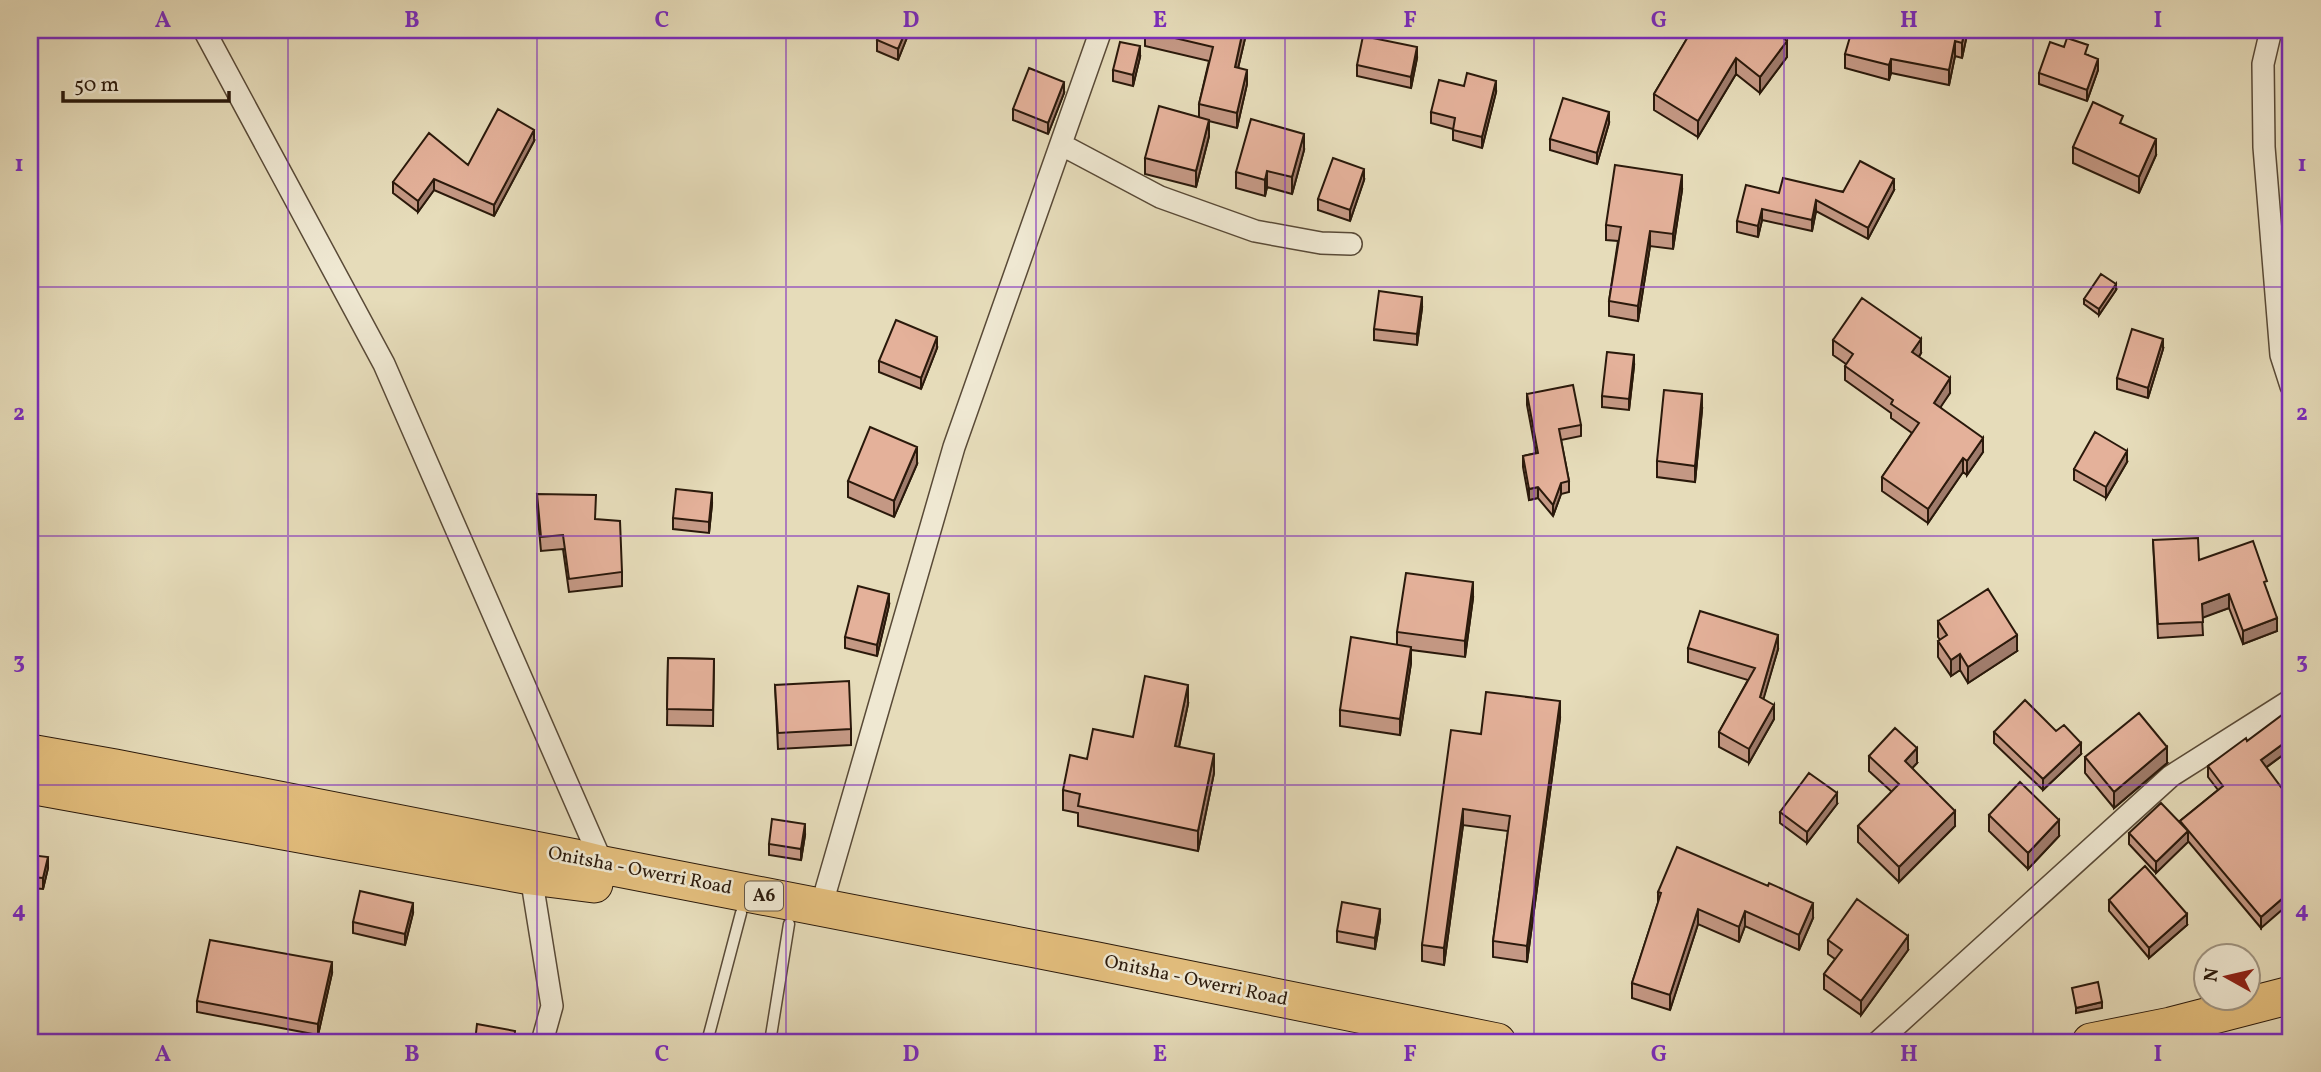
<svg xmlns="http://www.w3.org/2000/svg" width="2321" height="1072" viewBox="0 0 2321 1072" font-family="Vollkorn,serif">
<style>
.lines{fill:none;stroke-linecap:round;stroke-linejoin:round}
.service-casing{stroke:#594a37;stroke-width:13}
.minor-casing{stroke:#594a37;stroke-width:24}
.trunk-casing{stroke:#2a190b;stroke-width:39}
.service{stroke:#efe8d2;stroke-width:10}
.minor{stroke:#efe8d2;stroke-width:21}
.trunk{stroke:#e3be7d;stroke-width:37}
.wall{fill:#c49884;stroke:#2a190b;stroke-width:2}
.shaded-wall{fill:#a07c6c;stroke:#2a190b;stroke-width:2}
.building{fill:#e4b19a;stroke:#2a190b;stroke-width:2}
.grid{fill:none;stroke:#7b2cbf;stroke-width:2;stroke-opacity:0.55}
.labels{text-anchor:middle;dominant-baseline:central;stroke-width:5;stroke-linejoin:round;paint-order:stroke}
.shield{fill:#efe8d2;stroke:#655747;stroke-width:2}
.shield-label{font-size:18px;font-weight:bold;fill:#2a190b}
.street-label{font-size:19px;fill:#2a190b;stroke:#efe8d2}
.neatline{fill:none;stroke:#7b2cbf;stroke-width:2.5}
.grid-label{font-size:23px;text-anchor:middle;font-weight:bold;fill:#7b2cbf}
</style>
<rect width="100%" height="100%" fill="#e6dcba"/>
<filter id="stains"><feTurbulence type="fractalNoise" baseFrequency=".00286" numOctaves="4"/><feColorMatrix values="0 0 0 0 .2 0 0 0 0 .09 0 0 0 0 .02 0 0 0 .5 -.17"/></filter>
<radialGradient id="worn" r=".72"><stop offset=".6" stop-color="#630" stop-opacity="0"/><stop offset="1" stop-color="#630" stop-opacity=".3"/></radialGradient>
<g class="lines">
<g class="service-casing">
<path id="service" d="M707,1042L741,913
M770,1042L789,924"/>
</g>
<g class="minor-casing">
<path id="minor" d="M204,30L384,364L603,865
M2271,30L2263,64L2264,147L2281,355L2291,386
M1062,145L1160,197L1255,231L1321,243L1351,244
M531,876L552,1006L542,1042
M821,907L954,447L1101,30
M1878,1042L2171,776L2291,700"/>
</g>
<g class="trunk-casing">
<path id="trunk" d="M30,753L115,768L575,858L603,865L1097,961L1497,1042
M30,785L531,876L594,884
M2091,1042L2171,1026L2291,995"/>
</g>
<use href="#service" class="service"/>
<use href="#minor" class="minor"/>
<use href="#trunk" class="trunk"/>
</g>
<path class="wall" d="M910,30L898,60L877,51V40Z
M1145,30H1247L1238,68L1247,84L1237,128L1209,121V136L1196,187L1145,174V158L1199,117V104L1209,61L1145,46Z
M1682,30H1773L1787,57L1760,93L1736,74L1698,137L1654,110V94L1688,37L1682,32Z
M1968,30L1962,58L1955,56L1949,85L1891,73L1889,80L1845,68V54Z
M2088,55L2098,70L2087,101L2039,84V73Z
M1140,57L1133,86L1113,81V70Z
M1417,58L1411,88L1357,76V65Z
M1496,92L1482,148L1453,140V129L1431,123V112Z
M1064,93L1048,134L1013,120V109Z
M1609,123L1597,164L1550,150V139Z
M534,141L494,216L434,190L418,212L393,193V182L468,165Z
M2073,147L2156,155L2139,193L2073,163Z
M1304,150L1292,194L1267,187L1265,196L1236,188V172Z
M1364,180L1350,221L1318,210V199Z
M1682,190L1673,249L1650,246L1638,321L1609,316V301L1618,241L1606,240V225Z
M1894,190L1868,239L1816,211L1812,231L1762,220L1758,237L1737,232V221L1779,193Z
M2116,290L2099,315L2084,304V299Z
M1422,308L1417,345L1374,340V329Z
M1833,340L1921,353L1919,357L1950,393L1940,407L1983,452L1967,475L1963,472L1928,523L1882,491V477L1912,433L1891,418V413L1845,380V366L1846,364L1833,355Z
M937,348L921,389L879,372V361Z
M2163,349L2148,398L2117,389V378Z
M1634,366L1629,410L1602,407V396Z
M1527,394L1581,425V436L1561,440L1569,481V492L1561,494L1553,516L1538,498L1529,500L1523,467V456L1536,453L1527,405Z
M1702,410L1695,482L1657,477V461Z
M2127,462L2106,498L2074,480V469Z
M917,464L894,517L848,497V481Z
M537,494L595,519L622,572V586L569,592L563,549L541,551L537,507Z
M712,504L709,533L673,529V518Z
M2153,540L2267,591L2277,631L2243,644L2229,608L2202,617L2203,635L2158,638Z
M1473,598L1465,657L1411,650V663L1400,735L1340,726V710L1397,645V632Z
M889,605L877,656L845,648V637Z
M1938,621L2017,651L1968,683L1960,670L1951,676L1938,657V641L1940,640L1938,637Z
M1688,648L1778,649L1763,699L1774,719L1749,763L1719,747V732L1748,680L1688,662Z
M668,658L714,659L713,726L667,725Z
M775,685L851,729V745L778,749Z
M1188,704L1179,747L1214,773L1198,851L1078,826V813L1063,810V790L1087,759L1133,737Z
M1560,718L1527,962L1493,957V941L1508,831L1463,825L1444,965L1422,961V945L1481,734Z
M2291,719V749L2267,767L2261,928L2188,841L2156,873L2129,844V833L2180,823V821L2218,790L2208,777V766L2247,741Z
M1994,732L2081,754L2043,790L1994,743Z
M1869,756L1917,763L1912,768L1955,826L1899,882L1858,842V826L1892,792L1869,771Z
M2085,757L2167,763L2114,808L2085,773Z
M1837,804L1807,843L1780,823V812Z
M1989,815L2059,836L2028,869L1989,831Z
M805,835L801,860L769,855V844Z
M30,855L48,868L43,889L30,888Z
M1658,892L1813,918L1799,950L1745,926L1739,942L1698,924L1670,1010L1632,998V983L1658,903Z
M2109,900L2187,925L2149,958L2109,911Z
M413,913L405,945L353,933V922Z
M1380,920L1375,949L1337,942V931Z
M1828,940L1908,950L1861,1015L1824,989V974L1835,959L1828,954Z
M332,973L318,1035L197,1012V1001Z"/>
<path class="shaded-wall" d="M906,30H910L898,60V49Z
M1243,30H1247L1235,81V67Z
M1965,30H1968L1962,58V43Z
M1787,41V57L1760,93V77Z
M1955,41V56L1949,85V70Z
M1140,46V57L1133,86V75Z
M1417,47V58L1411,88V77Z
M1736,58V74L1698,137V121Z
M1891,59V73L1889,80V65Z
M2098,59V70L2087,101V90Z
M1247,70V84L1237,128V113Z
M1496,81V92L1482,148V137Z
M1064,82V93L1048,134V123Z
M1609,112V123L1597,164V153Z
M1209,120V136L1196,187V171Z
M534,130V141L494,216V205Z
M1304,134V150L1292,194V177Z
M2156,139V155L2139,193V177Z
M1364,169V180L1350,221V210Z
M1267,171V187L1265,196V180Z
M1682,175V190L1673,249V234Z
M434,179V190L418,212V201Z
M1894,179V190L1868,239V228Z
M1816,200V211L1812,231V220Z
M1762,209V220L1758,237V226Z
M1650,231V246L1638,321V306Z
M2116,284V290L2099,315V309Z
M1422,297V308L1417,345V334Z
M937,337V348L921,389V378Z
M1921,339V353L1912,367V352Z
M2163,339V349L2148,398V388Z
M1634,355V366L1629,410V399Z
M1950,378V393L1934,417V403Z
M1702,394V410L1695,482V466Z
M1983,438V452L1967,475V461Z
M917,447V464L894,517V501Z
M2127,451V462L2106,498V487Z
M1963,458V472L1928,523V509Z
M1561,483V494L1553,516V505Z
M1538,487V498L1529,500V489Z
M712,493V504L709,533V522Z
M1473,582V598L1465,657V641Z
M889,594V605L877,656V645Z
M2229,594V608L2202,618V604Z
M2277,618V631L2243,644V631Z
M1778,635V649L1760,711V697Z
M2017,635V651L1968,683V667Z
M1411,647V663L1400,735V719Z
M1960,654V670L1951,676V660Z
M1188,685V704L1175,765V746Z
M1560,701V718L1527,962V946Z
M1774,705V719L1749,763V749Z
M2291,738V749L2261,771V760Z
M2081,743V754L2043,790V779Z
M2167,747V763L2114,808V792Z
M1917,748V763L1905,776V761Z
M1214,754V773L1198,851V831Z
M1837,793V804L1807,843V832Z
M1463,809V825L1444,965V948Z
M1955,811V826L1899,882V867Z
M2059,820V836L2028,869V853Z
M805,824V835L801,860V849Z
M2188,831V842L2156,873V862Z
M48,857V868L43,889V878Z
M2291,891V902L2261,928V917Z
M413,903V913L405,945V934Z
M1813,903V918L1799,950V935Z
M1380,909V920L1375,949V938Z
M1698,909V924L1670,1010V995Z
M1745,911V926L1739,942V927Z
M2187,914V925L2149,958V948Z
M1908,936V950L1861,1015V1001Z
M332,962V973L318,1035V1024Z
M2102,1002V1008L2076,1013V1008Z"/>
<path class="building" d="M881,30H906L898,49L877,40Z
M1145,30H1243L1235,67L1247,70L1237,113L1199,104L1213,47L1145,31Z
M1692,30H1773L1787,41L1760,77L1736,58L1698,121L1654,94Z
M1852,30H1965L1962,43L1955,41L1949,70L1891,59L1889,65L1845,54Z
M1363,36L1417,47L1411,77L1357,65Z
M2067,38L2088,45L2085,54L2098,59L2087,90L2039,73L2050,42L2064,47Z
M1120,42L1140,46L1133,75L1113,70Z
M1029,68L1064,82L1048,123L1013,109Z
M1467,73L1496,81L1482,137L1453,130L1455,118L1431,112L1439,80L1464,86Z
M1563,98L1609,112L1597,153L1550,139Z
M2093,102L2123,116L2120,123L2156,139L2139,177L2073,147Z
M1159,106L1209,120L1196,171L1145,158Z
M498,109L534,130L494,205L434,179L418,201L393,182L429,133L468,165Z
M1251,119L1304,134L1292,177L1267,171L1265,180L1236,172Z
M1333,158L1364,169L1350,210L1318,199Z
M1860,161L1894,179L1868,228L1816,200L1812,220L1762,209L1758,226L1737,221L1746,185L1779,193L1783,178L1843,192Z
M1615,165L1682,175L1673,234L1650,231L1638,306L1609,301L1621,227L1606,225Z
M2101,274L2116,284L2099,309L2084,299Z
M1379,291L1422,297L1417,334L1374,329Z
M1862,298L1921,339L1912,352L1950,378L1934,403L1983,438L1967,461L1963,458L1928,509L1882,477L1919,423L1891,404L1893,400L1845,366L1853,354L1833,340Z
M896,320L937,337L921,378L879,361Z
M2132,329L2163,339L2148,388L2117,378Z
M1607,352L1634,355L1629,399L1602,396Z
M1573,385L1581,425L1559,429L1569,481L1561,483L1553,505L1538,487L1529,489L1523,456L1538,453L1527,394Z
M1664,390L1702,394L1695,466L1657,461Z
M870,427L917,447L894,501L848,481Z
M2095,432L2127,451L2106,487L2074,469Z
M676,489L712,493L709,522L673,518Z
M537,494L596,495L595,519L620,521L622,572L569,579L563,535L541,537Z
M2198,538L2199,560L2253,541L2267,581L2264,582L2277,618L2243,631L2229,594L2202,604L2203,622L2158,624L2153,540Z
M1406,573L1473,582L1465,641L1397,632Z
M858,586L889,594L877,645L845,637Z
M1988,589L2017,635L1968,667L1960,654L1951,660L1938,641L1947,635L1938,621Z
M1700,611L1778,635L1760,697L1774,705L1749,749L1719,732L1755,668L1688,648Z
M1351,637L1411,647L1400,719L1340,710Z
M668,658L714,659L713,710L667,709Z
M1145,676L1188,685L1175,746L1214,754L1198,831L1078,806L1080,794L1063,790L1070,755L1087,759L1093,729L1133,737Z
M849,681L851,729L778,733L775,685Z
M1486,692L1560,701L1527,946L1493,941L1510,816L1463,809L1444,948L1422,945L1451,730L1481,734Z
M2025,700L2056,731L2064,725L2081,743L2043,779L1994,732Z
M2286,712L2291,719V738L2261,760L2281,787L2291,780V891L2261,917L2180,821L2223,786L2208,766L2246,738L2247,741Z
M2139,713L2167,747L2114,792L2085,757Z
M1895,728L1917,748L1905,761L1955,811L1899,867L1858,826L1899,784L1869,756Z
M1809,773L1837,793L1807,832L1780,812Z
M2020,782L2059,820L2028,853L1989,815Z
M2161,803L2188,831L2156,862L2129,833Z
M772,819L805,824L801,849L769,844Z
M1677,847L1768,886L1769,883L1813,903L1799,935L1745,911L1739,927L1698,909L1670,995L1632,983L1661,893L1658,892Z
M30,855L48,857L43,878L30,877Z
M2145,866L2187,914L2149,948L2109,900Z
M360,891L413,903L405,934L353,922Z
M1857,899L1908,936L1861,1001L1824,974L1842,950L1828,940Z
M1342,902L1380,909L1375,938L1337,931Z
M210,940L332,962L318,1024L197,1001Z
M2098,982L2102,1002L2076,1008L2072,988Z
M477,1024L515,1031L514,1042H475Z"/>
<path class="grid" d="M288,30V1042M537,30V1042M786,30V1042M1036,30V1042M1285,30V1042M1534,30V1042M1784,30V1042M2033,30V1042M30,287H2291M30,536H2291M30,785H2291"/>
<g class="labels">
<rect class="shield" x="745" y="881.5" width="38" height="29" rx="5"/>
<g class="shield-label">
<text x="764" y="896">A6</text>
</g>
<g class="street-label">
<text transform="translate(640 871) rotate(11)">Onitsha - Owerri Road</text>
<text transform="translate(1196 981) rotate(12)">Onitsha - Owerri Road</text>
</g>
</g>
<rect width="2321" height="1072" fill="none" stroke="#e6dcba" stroke-width="77"/>
<g transform="translate(2227 977) rotate(278)"><circle r="33" fill="#efe8d2" stroke="#a09582" stroke-width="2"/>
<path d="M0-5L12 26L0 18L-12 26Z" fill="#8f2418"/>
<text y="-10" font-size="19" font-weight="bold" text-anchor="middle" fill="#2a190b">N</text>
</g>
<path d="M63 91v10h166v-10" fill="none" stroke="#2a190b" stroke-width="3.5"/>
<text x="74" y="91" font-size="21" fill="#2a190b" stroke="#efe8d2" stroke-width="5" paint-order="stroke">50 m</text>
<rect x="38" y="38" width="2244" height="996" class="neatline"/>
<g class="grid-label">
<text x="163" y="27">A</text>
<text x="412" y="27">B</text>
<text x="662" y="27">C</text>
<text x="911" y="27">D</text>
<text x="1160" y="27">E</text>
<text x="1410" y="27">F</text>
<text x="1659" y="27">G</text>
<text x="1909" y="27">H</text>
<text x="2158" y="27">I</text>
<text x="19" y="171">1</text>
<text x="2302" y="171">1</text>
<text x="19" y="420">2</text>
<text x="2302" y="420">2</text>
<text x="19" y="668">3</text>
<text x="2302" y="668">3</text>
<text x="19" y="917">4</text>
<text x="2302" y="917">4</text>
<text x="163" y="1061">A</text>
<text x="412" y="1061">B</text>
<text x="662" y="1061">C</text>
<text x="911" y="1061">D</text>
<text x="1160" y="1061">E</text>
<text x="1410" y="1061">F</text>
<text x="1659" y="1061">G</text>
<text x="1909" y="1061">H</text>
<text x="2158" y="1061">I</text>
</g>
<rect width="100%" height="100%" filter="url(#stains)"/>
<rect width="100%" height="100%" fill="url(#worn)"/>
</svg>
